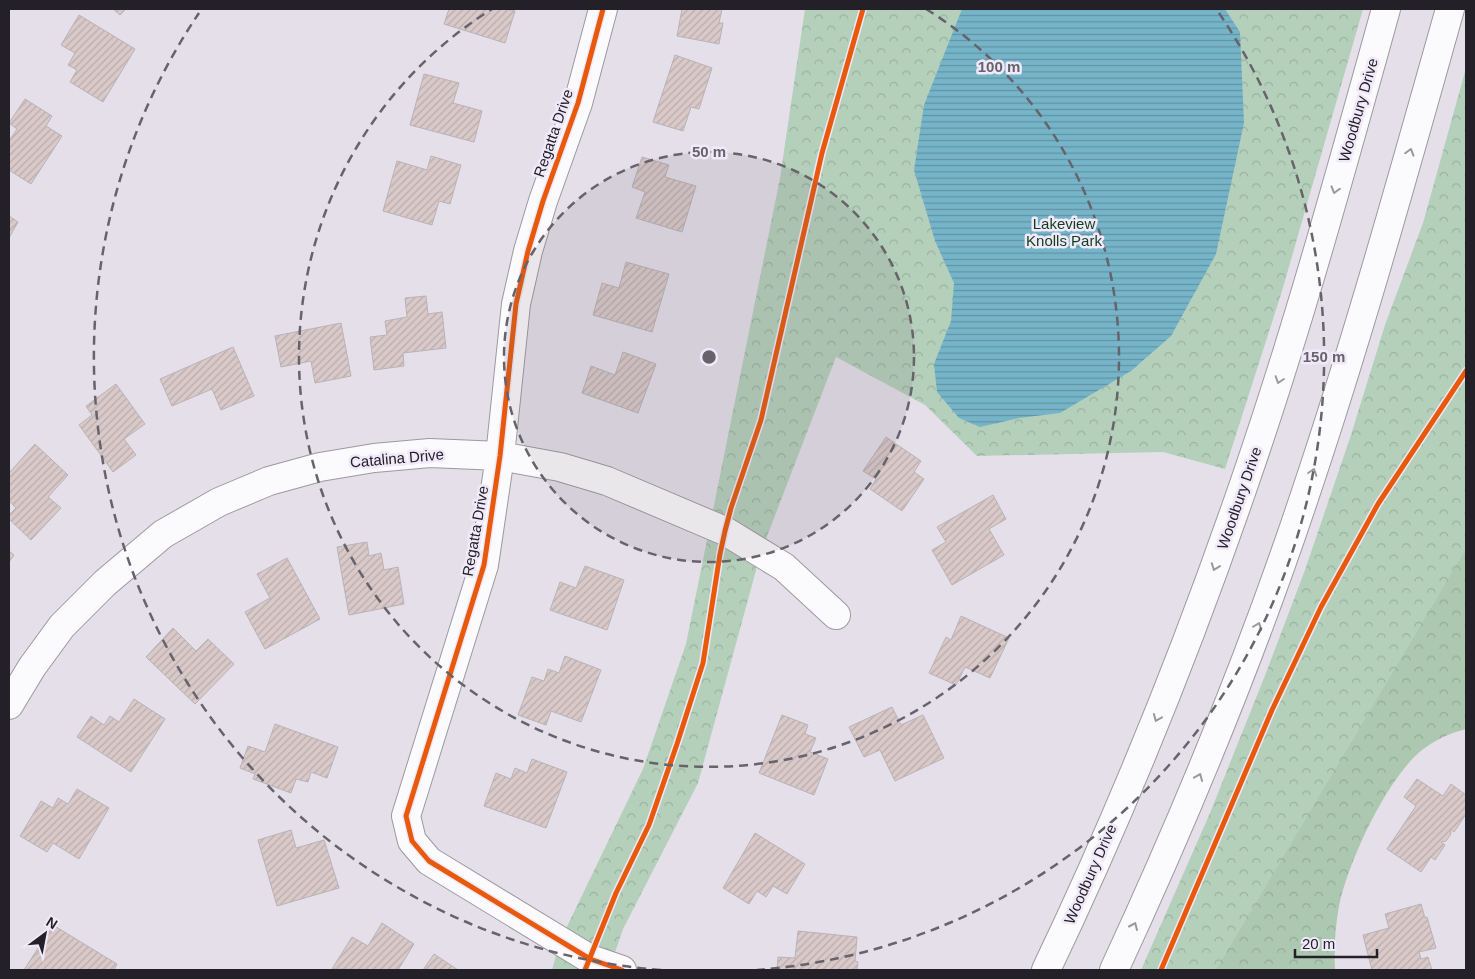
<svg xmlns="http://www.w3.org/2000/svg" width="1475" height="979" viewBox="0 0 1475 979" font-family="Helvetica,sans-serif">
<style>
.forest{fill:url(#forest-crowns)}
.park{fill:url(#park-crowns)}
.water{fill:url(#water-rules)}
.building{fill:url(#building-hatch);stroke:#b9b3b6}
.lines{fill:none;stroke-linecap:round;stroke-linejoin:round}
.minor-casing{stroke:#9c99a0;stroke-width:30}
.major-casing{stroke:#9c99a0;stroke-width:30}
.minor{stroke:#fbfafc;stroke-width:28}
.major{stroke:#fbfafc;stroke-width:28}
.cycleway-casing{stroke:#f0e9fa;stroke-width:8}
.cycleway{stroke:#e8590c;stroke-width:5}
.oneway{stroke:#9a989c}
.ring{fill:none;stroke:#67636b;stroke-width:2.5;stroke-dasharray:9 6}
.labels{text-anchor:middle;dominant-baseline:central;stroke-width:5;stroke-linejoin:round;paint-order:stroke}
.street-label{font-size:15px;fill:#232027;stroke:#f0e9fa}
.park-label{font-size:15px;fill:#123c1a;stroke:#f0e9fa}
.centre{fill:#67636b;stroke:#f0e9fa;stroke-width:2.5}
.ring-label{font-size:15px;text-anchor:middle;font-weight:bold;fill:#67636b;stroke:#f0e9fa;stroke-width:5;stroke-linejoin:round;paint-order:stroke}
</style>
<defs>
<pattern id="forest-crowns" width="20" height="18" patternUnits="userSpaceOnUse" patternTransform="scale(1.25)"><rect width="20" height="18" fill="#acc8b1"/><path d="M2 6a3 3 0 1 1 6 0M12 15a3 3 0 1 1 6 0" fill="none" stroke="#94ac98"/></pattern>
<pattern id="park-crowns" width="20" height="18" patternUnits="userSpaceOnUse" patternTransform="scale(1.25)"><rect width="20" height="18" fill="#b4d0ba"/><path d="M2 6a3 3 0 1 1 6 0M12 15a3 3 0 1 1 6 0" fill="none" stroke="#9ab2a0"/></pattern>
<pattern id="water-rules" width="6" height="5" patternUnits="userSpaceOnUse" patternTransform="scale(1.25)"><rect width="6" height="5" fill="#76b5c9"/><path d="M0 2.5h6" fill="none" stroke="#6093a3"/></pattern>
<pattern id="building-hatch" width="6" height="6" patternUnits="userSpaceOnUse" patternTransform="scale(1.25)"><rect width="6" height="6" fill="#d9c9c9"/><path d="M-1 1l2-2M0 6l6-6M5 7l2-2" fill="none" stroke="#baacad"/></pattern>
</defs>
<rect width="100%" height="100%" fill="#e4dfe9"/>
<path class="forest" d="M1466,522V729C1450,733 1435,740 1422,750C1387,778 1348,862 1339,906C1335,928 1334,948 1335,970H1198Z"/>
<path class="park" d="M805,9H1363L1282,291L1225,469L1163,452L977,456L925,405L836,357L761,552L698,783L623,929L609,970H552L560,941L643,769L686,644L780,178Z
M1466,68V549L1216,970H1141L1210,813L1264,678L1305,570L1350,438L1385,325L1423,223Z"/>
<path class="water" d="M962,9H1225L1240,32L1244,123L1216,254L1171,336L1131,371L1060,413L1019,418L980,427L959,418L937,392L934,364L951,321L954,283L935,241L914,170L924,105Z"/>
<path class="building" d="M113,9H126L120,15Z
M449,9H507L515,11L505,43L444,24Z
M682,9H722L719,23H723L719,44L677,36Z
M79,15L135,49L103,102L70,82L77,70L68,65L75,53L61,45Z
M675,55L712,68L699,109L691,107L683,131L653,122Z
M424,74L459,83L453,103L482,111L474,142L410,125Z
M25,99L52,116L46,126L62,136L31,184L9,170V141L17,129L9,123Z
M431,156L461,165L450,204L439,201L432,225L383,211L397,161L427,170Z
M642,157L669,165L665,177L696,186L682,232L636,218L645,192L632,187Z
M9,216L18,222L9,238Z
M626,262L669,274L652,332L593,315L602,283L619,288Z
M426,296L428,314L442,312L446,348L403,353L404,366L374,370L370,337L387,335L385,321L407,317L405,298Z
M341,323L351,376L315,383L311,361L281,367L275,336Z
M233,347L254,396L221,410L212,389L172,406L160,379Z
M623,352L656,364L638,413L582,393L591,366L615,375Z
M116,384L145,424L124,439L136,455L113,472L79,425L92,415L86,406Z
M886,437L921,461L914,472L924,479L902,511L870,489L876,479L863,471Z
M35,444L68,475L48,497L61,508L31,540L9,519V515L16,508L9,501V473Z
M993,495L1006,519L989,529L1004,555L952,585L932,550L946,542L937,527Z
M367,542L369,556L381,553L384,570L398,567L404,604L349,615L337,547Z
M9,551L14,555L9,562Z
M287,558L320,619L265,649L245,612L270,598L257,574Z
M585,566L624,580L607,630L550,610L560,582L576,588Z
M961,616L1009,638L990,678L965,667L956,685L929,673L946,637L951,640Z
M173,628L196,651L208,639L234,664L195,704L146,657Z
M565,656L601,670L581,722L551,711L546,725L518,715L532,677L544,681L548,669L559,673Z
M134,699L165,719L131,772L77,737L91,716L104,725L110,716L119,722Z
M892,707L901,725L923,715L944,758L895,781L880,750L864,757L849,727Z
M782,715L808,725L805,734L816,738L810,752L828,759L814,795L759,773Z
M275,724L338,747L327,778L311,772L308,782L296,779L291,793L253,779L255,774L240,768L248,746L265,752Z
M532,759L567,772L546,828L484,806L496,773L511,779L515,768L527,773Z
M1417,779L1443,796L1451,784L1466,795V814L1454,832L1450,829L1451,834L1446,841L1441,842L1445,845L1435,860L1431,857L1421,872L1387,849L1416,806L1404,797Z
M77,789L109,808L79,859L53,843L47,852L20,836L41,801L53,808L58,798L68,804Z
M291,830L296,848L324,840L339,888L277,906L258,840Z
M755,833L805,864L787,894L773,886L766,897L757,891L749,904L723,888Z
M1421,904L1425,918L1427,917L1436,948L1419,952L1421,959L1428,957L1432,970H1372L1363,935L1389,928L1385,914Z
M382,923L414,944L398,970L332,969L352,937L368,946Z
M53,925L117,964L114,970H24Z
M798,931L857,937L855,961L858,962L857,970H777L778,957L795,958Z
M434,954L458,970H423Z"/>
<g class="lines">
<g class="minor-casing">
<path id="minor" d="M603,9L578,103L543,201L528,251L516,304L500,456L484,565L406,816L412,841L429,861L590,959L622,970
M9,705L32,667L62,626L105,583L163,534L219,502L269,481L320,467L374,458L430,453L500,456L560,467L607,481L725,531L784,567L836,615"/>
</g>
<g class="major-casing">
<path id="major" d="M1046,970C1122,811 1188,647 1245,481C1299,325 1342,167 1386,9
M1114,970C1186,815 1251,657 1305,495C1359,335 1404,172 1450,9"/>
</g>
<use href="#minor" class="minor"/>
<use href="#major" class="major"/>
<g class="cycleway-casing">
<path id="cycleway" d="M603,9L578,103L543,201L528,251L516,304L500,456L484,565L406,816L412,841L429,861L590,959L622,970
M585,970L616,893L649,825L677,744L703,663L720,554L725,531L731,508L761,420L822,153L863,9
M1161,970L1272,710L1321,607L1378,504L1466,371"/>
</g>
<use href="#cycleway" class="cycleway"/>
</g>
<defs><path id="oneway-chevron" d="M-2-3.5L2.5 0L-2 3.5" fill="none" stroke-width="1.6" stroke-linecap="round" stroke-linejoin="round" transform="scale(1.25)"/></defs>
<g class="oneway">
<use href="#oneway-chevron" transform="translate(1410 152) rotate(-74)"/>
<use href="#oneway-chevron" transform="translate(1335 190) rotate(106)"/>
<use href="#oneway-chevron" transform="translate(1279 380) rotate(108)"/>
<use href="#oneway-chevron" transform="translate(1313 472) rotate(-72)"/>
<use href="#oneway-chevron" transform="translate(1215 567) rotate(110)"/>
<use href="#oneway-chevron" transform="translate(1258 626) rotate(-69)"/>
<use href="#oneway-chevron" transform="translate(1157 718) rotate(112)"/>
<use href="#oneway-chevron" transform="translate(1199 777) rotate(-68)"/>
<use href="#oneway-chevron" transform="translate(1134 926) rotate(-66)"/>
</g>
<circle cx="709" cy="357" r="205" fill="#67636b" fill-opacity=".12"/>
<g class="ring">
<circle cx="709" cy="357" r="205"/>
<path d="M926 9A410 410 0 1 1 492 9"/>
<path d="M661 970A615 615 0 0 1 199 13M1219 13A615 615 0 0 1 757 970"/>
</g>
<g class="labels">
<g class="street-label">
<text transform="translate(1358 110) rotate(-74)">Woodbury Drive</text>
<text transform="translate(553 133) rotate(-71)">Regatta Drive</text>
<text transform="translate(397 458) rotate(-5)">Catalina Drive</text>
<text transform="translate(1239 498) rotate(-71)">Woodbury Drive</text>
<text transform="translate(475 531) rotate(-80)">Regatta Drive</text>
<text transform="translate(1090 874) rotate(-66)">Woodbury Drive</text>
</g>
<g class="park-label">
<text x="1064" y="223">Lakeview<tspan x="1064" dy="17">Knolls Park</tspan></text>
</g>
</g>
<circle cx="709" cy="357" r="8" class="centre"/>
<g class="ring-label">
<text x="999" y="72">100 m</text>
<text x="709" y="157">50 m</text>
<text x="1324" y="362">150 m</text>
</g>
<rect width="1475" height="979" fill="none" stroke="#232027" stroke-width="20"/>
<g transform="translate(45 934) rotate(32)" stroke="#f0e9fa" stroke-width="4" paint-order="stroke">
<path d="M0-4L9 19L0 12L-9 19Z" fill="#232027"/>
<text y="-8" font-size="14" font-weight="bold" text-anchor="middle" fill="#232027">N</text>
</g>
<path d="M1295 949v8h82v-8" fill="none" stroke="#232027" stroke-width="2.5"/>
<text x="1302" y="949" font-size="15" fill="#232027" stroke="#f0e9fa" stroke-width="4" paint-order="stroke">20 m</text>
</svg>
